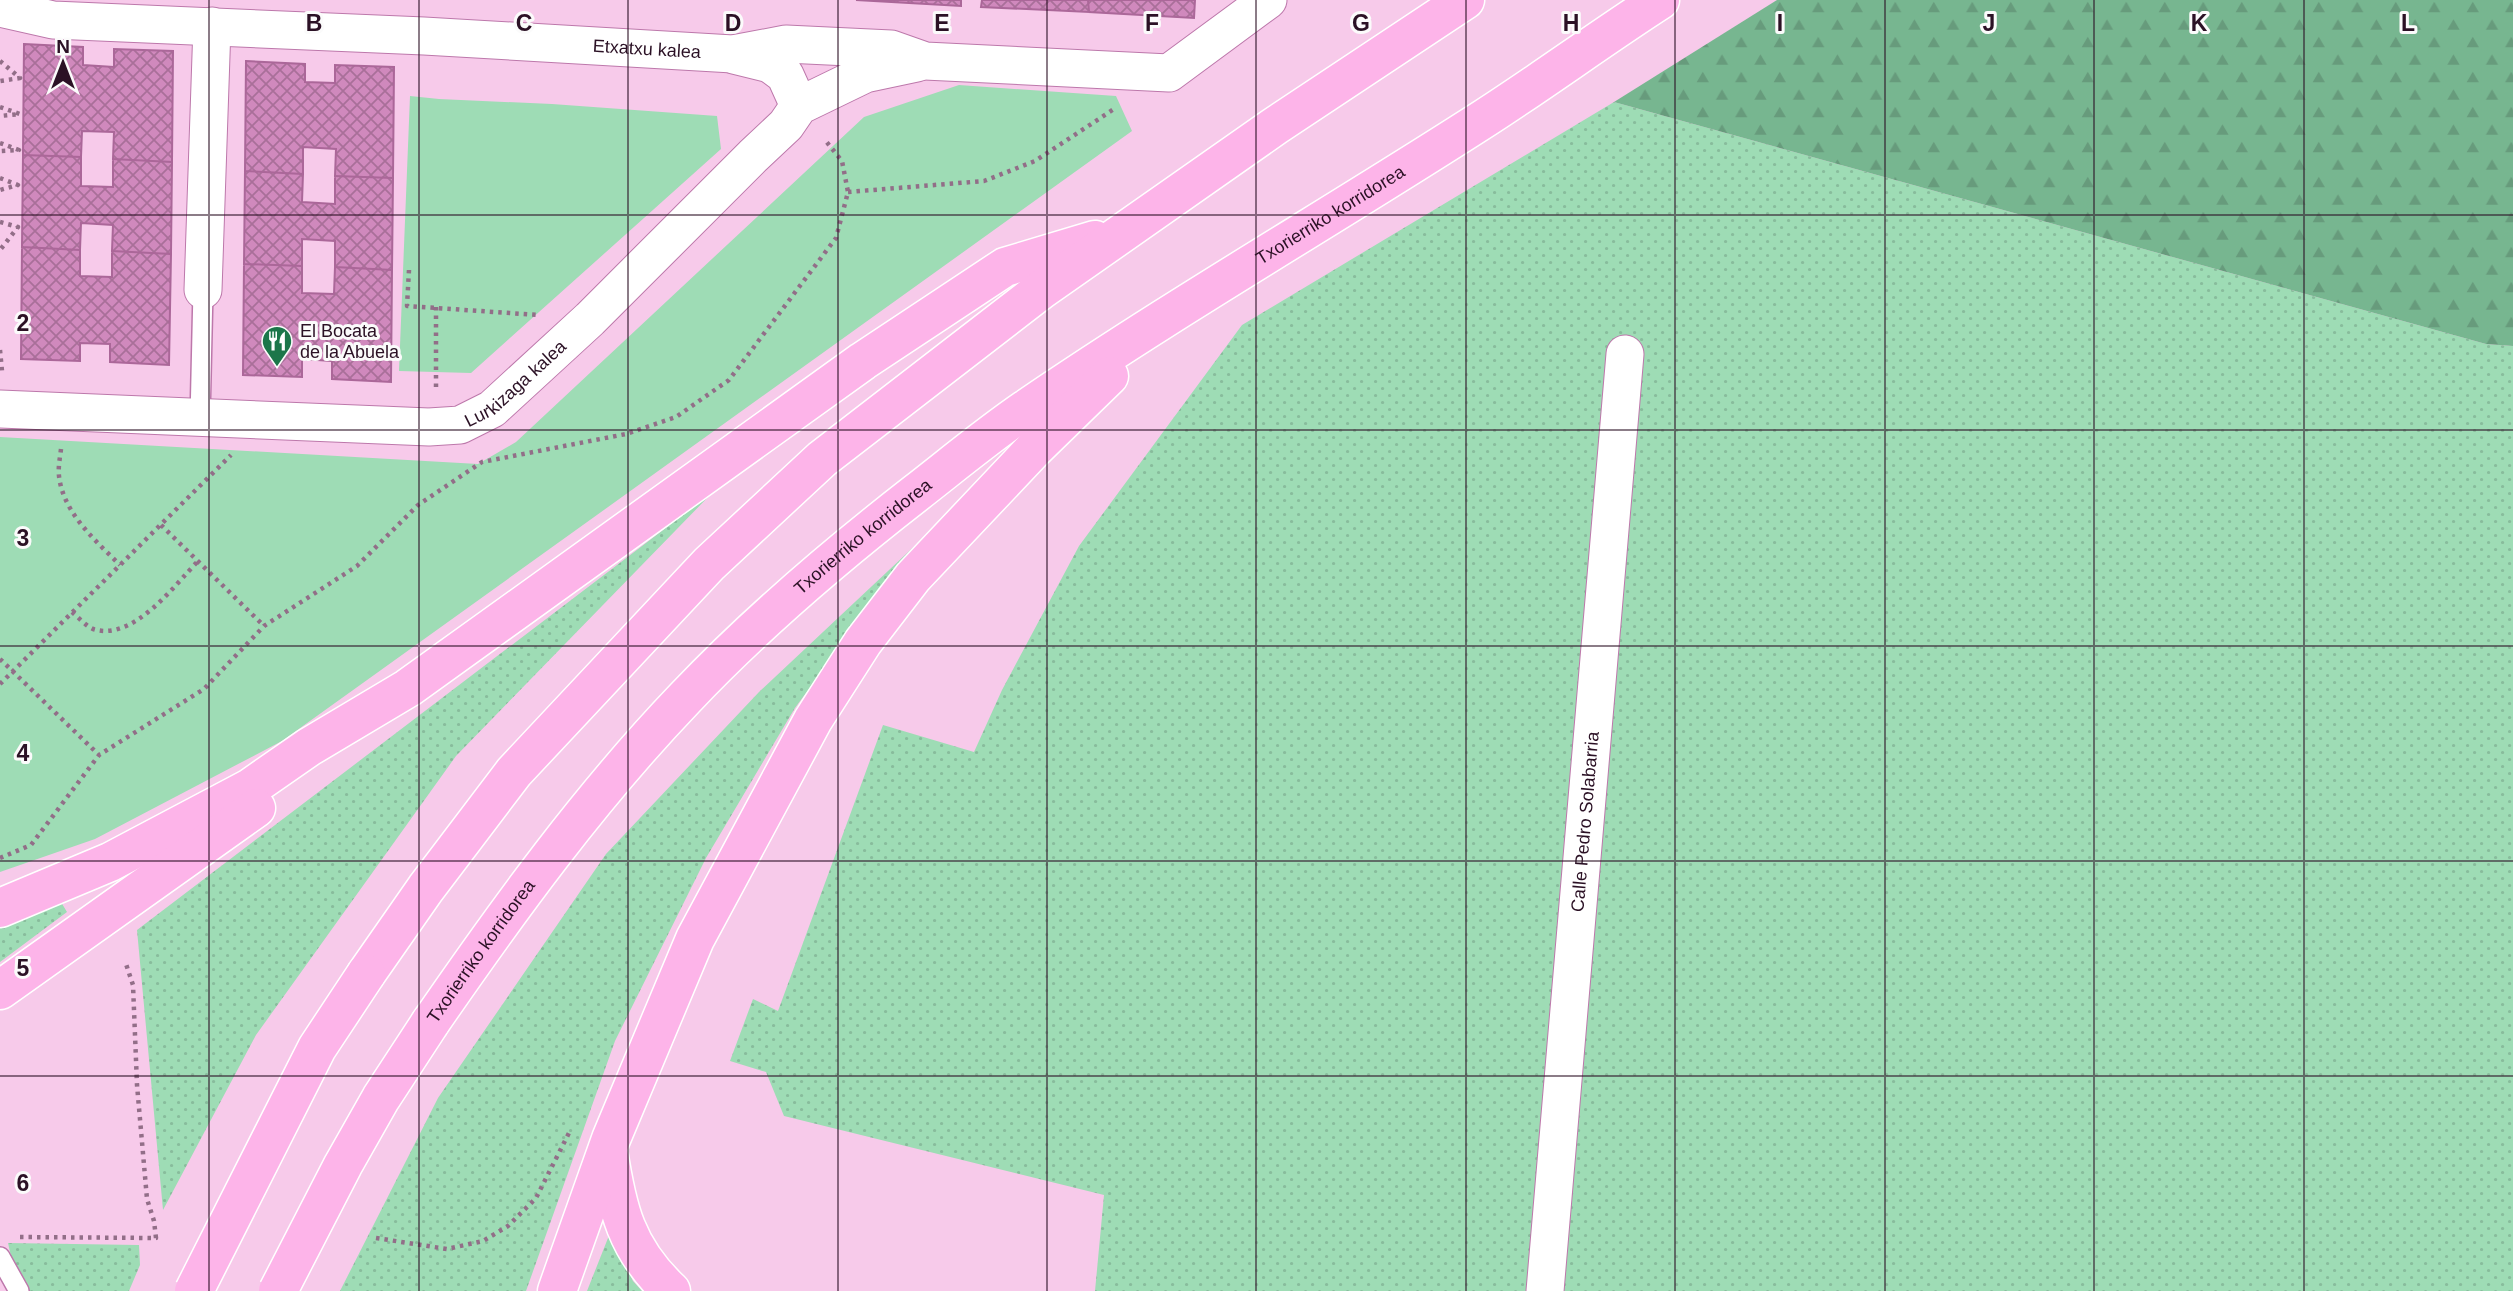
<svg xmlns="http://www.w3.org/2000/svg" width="2513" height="1291" viewBox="0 0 2513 1291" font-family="Arial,sans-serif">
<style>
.grass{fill:url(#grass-dots)}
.forest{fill:url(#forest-firs)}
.park{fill:#9edcb5}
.building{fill:url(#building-cross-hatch);stroke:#ab6799;stroke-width:2}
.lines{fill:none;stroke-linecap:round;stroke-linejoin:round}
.lane-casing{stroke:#bd78ab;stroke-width:22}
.street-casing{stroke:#bd78ab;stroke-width:39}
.highway-casing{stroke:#fff;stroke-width:41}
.path{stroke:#926e88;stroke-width:4.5;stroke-dasharray:3.5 5;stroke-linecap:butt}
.lane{stroke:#fff;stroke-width:19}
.street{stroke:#fff;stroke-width:37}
.highway{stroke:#fdb4e9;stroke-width:38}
.highway-bridge-casing{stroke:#fff;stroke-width:41;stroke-linecap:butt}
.highway-bridge{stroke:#fdb4e9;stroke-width:38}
.grid{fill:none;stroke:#2b1125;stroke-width:2;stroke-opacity:0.55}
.labels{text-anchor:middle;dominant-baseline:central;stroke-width:6;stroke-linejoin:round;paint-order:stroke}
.street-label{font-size:18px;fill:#2b1125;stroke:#fbfbfb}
.poi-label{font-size:18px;fill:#2b1125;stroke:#fbfbfb;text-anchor:start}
.grid-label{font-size:23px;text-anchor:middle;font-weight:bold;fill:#2b1125;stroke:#fbfbfb;stroke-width:6;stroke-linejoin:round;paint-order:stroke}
</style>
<defs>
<pattern id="grass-dots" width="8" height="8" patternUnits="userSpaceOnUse" patternTransform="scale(1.75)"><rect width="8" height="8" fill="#9edcb5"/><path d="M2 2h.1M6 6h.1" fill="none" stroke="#88bc9c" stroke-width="1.8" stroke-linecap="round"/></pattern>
<pattern id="forest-firs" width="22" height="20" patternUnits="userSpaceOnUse" patternTransform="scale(1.75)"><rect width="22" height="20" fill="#77b690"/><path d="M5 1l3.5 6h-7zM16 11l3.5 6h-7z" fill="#679b7c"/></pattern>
<pattern id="building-cross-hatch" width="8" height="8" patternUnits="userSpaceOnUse" patternTransform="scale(1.75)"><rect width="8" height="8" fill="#d089bd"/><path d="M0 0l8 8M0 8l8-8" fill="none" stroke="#a96f99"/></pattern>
</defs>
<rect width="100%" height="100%" fill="#f7caea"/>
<path class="grass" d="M1614,102L2486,344L2513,346V1291H1095L1104,1195L784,1116L766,1072L730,1061L753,999L778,1011L883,725L974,752L1002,690L1079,546L1242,325Z
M713,492L456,756L256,1035L163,1210L137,930Z
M937,525L871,604L795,708L706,858L615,1041L526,1291H340L438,1098L606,854L759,692Z
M61,902L67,912L0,962V926Z
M610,1233L633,1281L642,1291H587Z
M8,1243L139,1245L140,1265L129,1291H28L12,1261Z"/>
<path class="forest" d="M1777,0H2513V346L2486,344L1614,102Z"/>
<path class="park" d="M959,85L1116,96L1132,131L282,741L95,839L0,872V437L478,464L516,442L864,117Z
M410,96L439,99L552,104L717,116L721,149L471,373L399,371Z"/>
<path class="building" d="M856,0H961V6Z
M982,0H1088L1089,12L981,7Z
M1088,0H1195L1194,18L1089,12Z
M24,44L83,47V65L114,67V49L173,51L172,162L113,159L114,132L82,131L81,157L23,155Z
M246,61L305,64V82L335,83V65L394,67L393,178L335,176L336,149L303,147V174L245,171Z
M23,155L81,157V186L113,187V159L172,162L171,254L112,251L113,225L81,223L80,250L22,247Z
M245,171L303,174L302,202L335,204V176L393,178L392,270L335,267V241L302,239V266L244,264Z
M22,247L80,250V276L112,277V251L171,254L169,365L110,362V344L80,343V361L21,359Z
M244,264L302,266V293L334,294L335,267L392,270L391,382L332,379V361L302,359V377L243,375Z"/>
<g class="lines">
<g class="lane-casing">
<path id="lane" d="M200,419L203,290
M0,1257L19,1291"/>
</g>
<g class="street-casing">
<g id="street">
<path id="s1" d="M0,8L53,20L424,36L733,54L786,44L891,49L925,61L1169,73L1268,0"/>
<path d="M734,55L770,64L785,75L799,106"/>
<path d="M203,290L212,26"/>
<path id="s2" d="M0,409L429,427L460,425L492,409L590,319L753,156L786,125L799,106L865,74L917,63"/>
<path id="s3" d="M1545,1291L1625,354"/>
</g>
</g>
<g class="highway-casing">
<g id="highway">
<path d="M0,908L110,862L250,788L309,747L408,688L863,361L1005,267L1095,240"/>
<path d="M366,974L426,888L514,772L709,564L822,459L1041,290L1275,126L1465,0"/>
<path d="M0,990L256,808"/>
<path id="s4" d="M430,1023C508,910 590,797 685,698C756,623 835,556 916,493C952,465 988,435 1026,409C1175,307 1333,216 1485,118C1544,80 1601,38 1660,0"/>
<path d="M608,1150C617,1209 626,1249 671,1291"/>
<path d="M557,1291L611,1139L695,939L813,720L863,642L913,577L1035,448L1109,376"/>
</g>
</g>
<path class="path" d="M0,61L20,78L0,81
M0,107L20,114L0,116
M0,143L19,150L0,151
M0,178L18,185L0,190
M848,192L984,181L1035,161L1114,109
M0,222L18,227L0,250
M409,270L407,306L538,315
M436,307V391
M0,350L2,371
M61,449C60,458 58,467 59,476C63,513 96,541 120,565
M161,525L264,626
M72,612C78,617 86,626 93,629C133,642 174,586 198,561
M0,659L99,755
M0,684L231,455
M0,858L31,845L99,755L204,689L264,626L357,566L418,505L482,462L626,434L676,417L729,380L836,238L848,192L842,161L825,140
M20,1237L156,1238L154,1221L147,1199L137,1085L133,985L126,964
M376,1238L447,1249L483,1241L508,1226L536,1198L571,1129"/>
<use href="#lane" class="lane"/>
<use href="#street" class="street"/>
<use href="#highway" class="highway"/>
<g class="highway-bridge-casing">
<path id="highway-bridge" d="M194,1291L317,1048L366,974
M278,1291L343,1165L381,1098L430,1023"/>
</g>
<use href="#highway-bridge" class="highway-bridge"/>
</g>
<path class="grid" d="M209,0V1291M419,0V1291M628,0V1291M838,0V1291M1047,0V1291M1256,0V1291M1466,0V1291M1675,0V1291M1885,0V1291M2094,0V1291M2304,0V1291M0,215H2513M0,430H2513M0,646H2513M0,861H2513M0,1076H2513"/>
<defs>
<g id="restaurant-pin" transform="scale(1.575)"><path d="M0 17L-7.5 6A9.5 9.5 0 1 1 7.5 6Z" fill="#1c764a" stroke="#fbfbfb"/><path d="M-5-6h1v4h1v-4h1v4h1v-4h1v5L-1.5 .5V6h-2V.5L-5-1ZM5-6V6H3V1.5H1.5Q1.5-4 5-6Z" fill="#fff"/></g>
</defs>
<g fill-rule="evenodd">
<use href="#restaurant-pin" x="277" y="341"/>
</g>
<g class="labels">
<g class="street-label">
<text stroke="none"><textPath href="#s1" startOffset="649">Etxatxu kalea</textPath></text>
<text stroke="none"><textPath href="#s4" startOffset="1222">Txorierriko korridorea</textPath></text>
<text stroke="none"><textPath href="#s2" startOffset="530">Lurkizaga kalea</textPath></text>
<text stroke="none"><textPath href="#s4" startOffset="654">Txorierriko korridorea</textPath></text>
<text stroke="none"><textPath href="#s3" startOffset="471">Calle Pedro Solabarria</textPath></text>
<text stroke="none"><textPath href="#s4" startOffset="88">Txorierriko korridorea</textPath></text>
</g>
<g class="poi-label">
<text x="300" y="331">El Bocata<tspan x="300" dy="21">de la Abuela</tspan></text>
</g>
</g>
<g class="grid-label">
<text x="314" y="31">B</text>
<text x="524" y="31">C</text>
<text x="733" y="31">D</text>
<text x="942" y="31">E</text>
<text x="1152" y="31">F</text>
<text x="1361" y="31">G</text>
<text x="1571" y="31">H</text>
<text x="1780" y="31">I</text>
<text x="1989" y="31">J</text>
<text x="2199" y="31">K</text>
<text x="2408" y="31">L</text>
<text x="23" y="331">2</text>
<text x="23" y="546">3</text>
<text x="23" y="761">4</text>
<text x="23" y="976">5</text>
<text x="23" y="1191">6</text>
</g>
<g transform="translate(63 63)" stroke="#fbfbfb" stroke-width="5" paint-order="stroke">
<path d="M0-5L12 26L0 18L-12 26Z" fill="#2b1125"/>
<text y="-10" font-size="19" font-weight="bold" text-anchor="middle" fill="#2b1125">N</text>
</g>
</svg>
